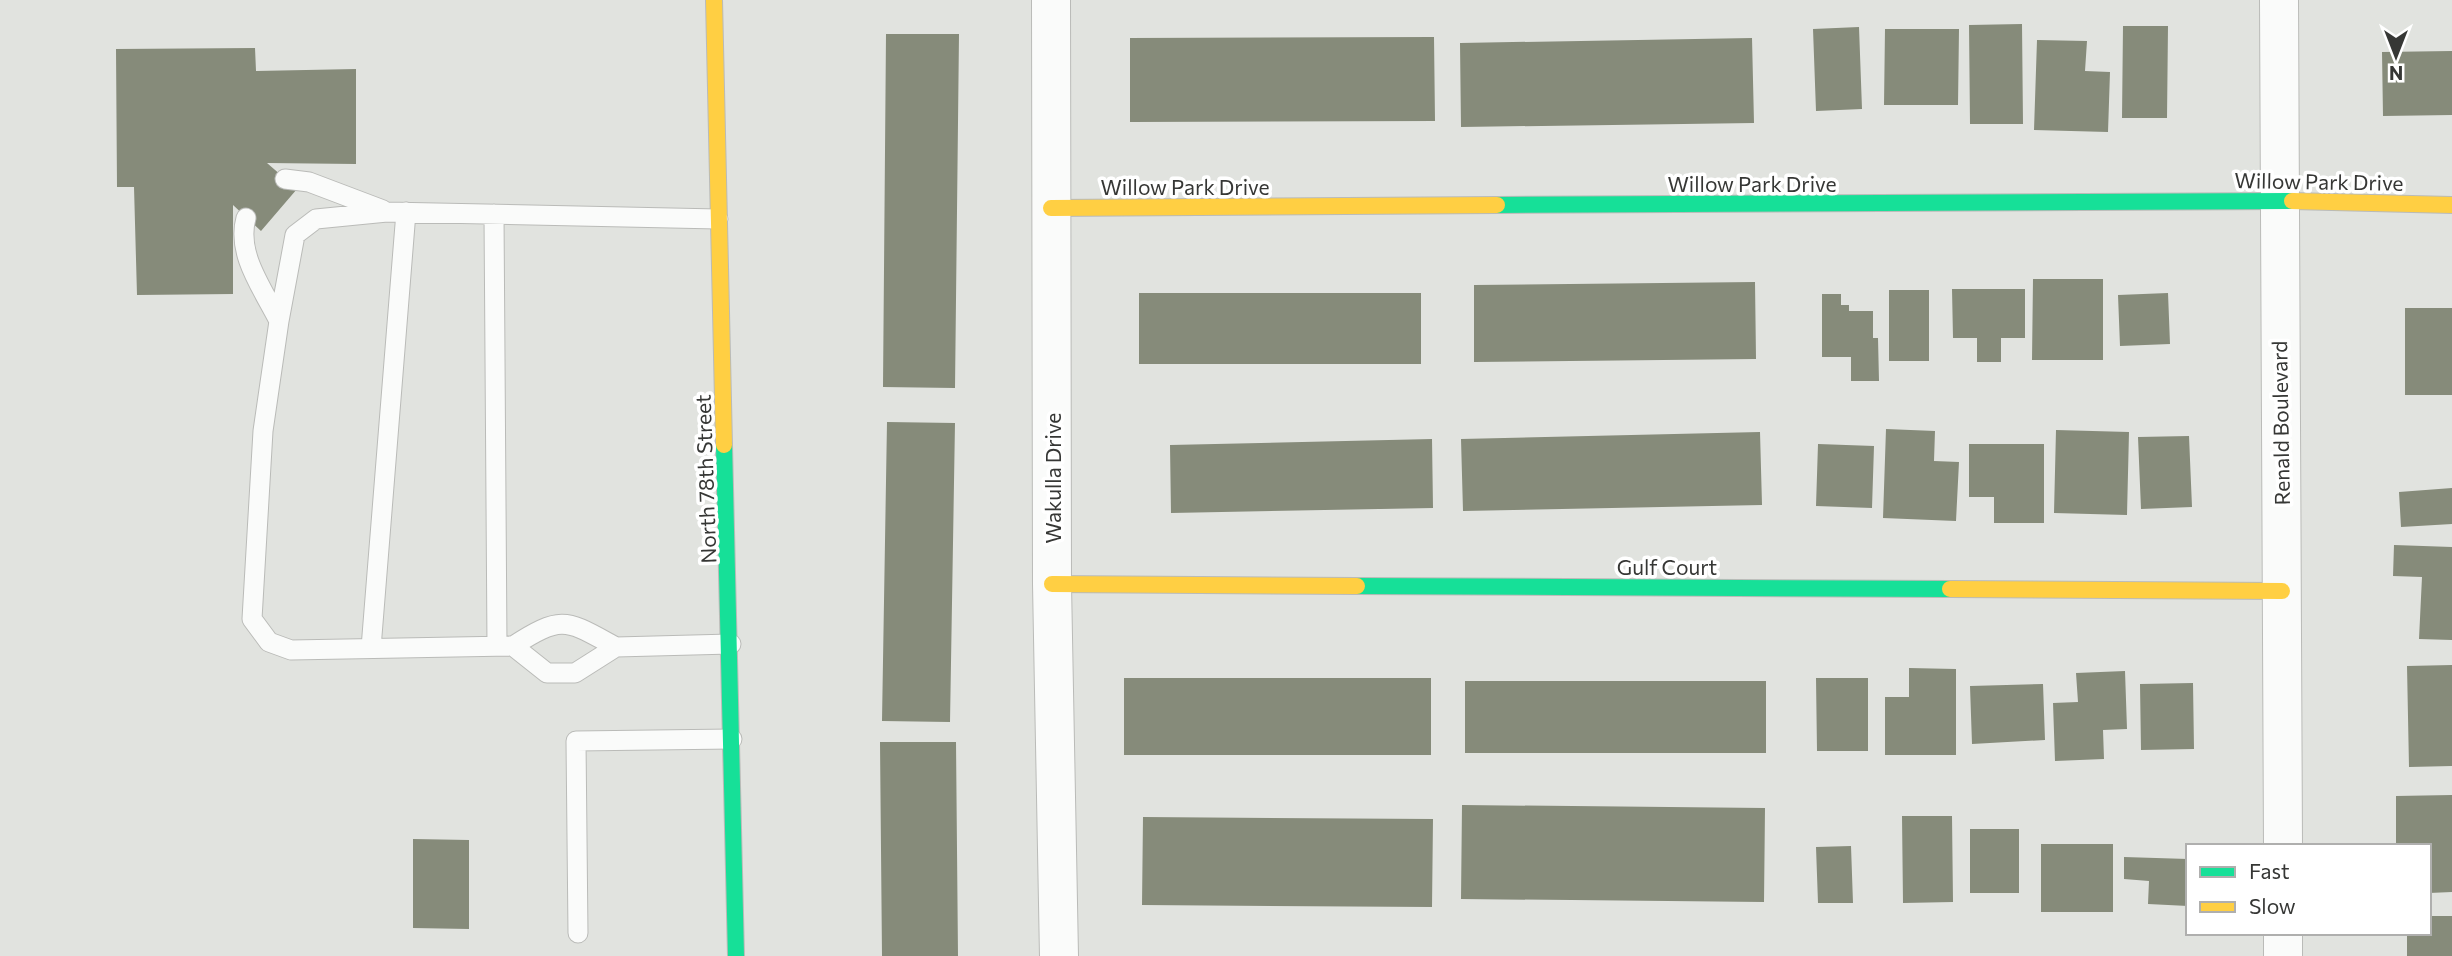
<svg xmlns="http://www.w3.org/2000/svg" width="2452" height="956" viewBox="0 0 2452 956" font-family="Commissioner,sans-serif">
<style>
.building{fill:#868b7a}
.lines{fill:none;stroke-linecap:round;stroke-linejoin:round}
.lane-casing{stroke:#babbb8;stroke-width:21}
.street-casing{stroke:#babbb8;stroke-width:40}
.fast-casing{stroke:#babbb8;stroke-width:18}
.slow-casing{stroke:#babbb8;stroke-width:18}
.lane{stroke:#fafbfa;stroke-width:19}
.street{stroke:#fafbfa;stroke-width:38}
.fast{stroke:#16e098;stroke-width:16}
.slow{stroke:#ffcf43;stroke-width:16}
.labels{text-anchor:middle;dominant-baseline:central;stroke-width:7;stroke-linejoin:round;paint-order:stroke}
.street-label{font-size:21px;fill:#363735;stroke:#fff}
</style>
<rect width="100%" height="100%" fill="#e1e3df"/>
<path class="building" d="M2022,24L2023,124H1970L1969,25Z
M2123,26H2168L2167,118H2122Z
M1859,27L1862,109L1816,111L1813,29Z
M1885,29H1959L1958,105H1884Z
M886,34H959L955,388L883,387Z
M1434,37L1435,121L1130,122V38Z
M1752,38L1754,123L1461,127L1460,43Z
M2037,40L2087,41L2085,71L2110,72L2108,132L2034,130Z
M255,48L256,71L356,69V164L267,163L297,189L261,231L233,205V294L137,295L134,187H117L116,49Z
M2452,51V115L2383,116L2382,52Z
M2033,279H2103V360H2032Z
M1755,282L1756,359L1474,362V285Z
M1952,289H2025V338H2001V362H1977V338H1953Z
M1889,290H1929V361H1889Z
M1139,293H1421V364H1139Z
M2168,293L2170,344L2120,346L2118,295Z
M1822,294H1841V305H1849V311H1873V338H1878L1879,381H1851V357H1822Z
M2405,308H2452V395H2405Z
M887,422L955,423L950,722L882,721Z
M1886,429L1935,431L1934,461L1959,462L1956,521L1883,518Z
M2056,430L2129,432L2127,515L2054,513Z
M1760,432L1762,505L1463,511L1461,439Z
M2189,436L2192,507L2141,509L2138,437Z
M1432,439L1433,508L1171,513L1170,445Z
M1818,444L1874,446L1872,508L1816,506Z
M1969,444H2044V523H1994V497H1969Z
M2452,488V524L2401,527L2399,492Z
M2394,545L2452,547V640L2419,639L2422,577L2393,576Z
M2452,665V766L2409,767L2407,666Z
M1909,668L1956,669V755H1885V697H1909Z
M2125,671L2127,729L2103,730L2104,759L2055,761L2053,703L2078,702L2076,673Z
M1124,678H1431V755H1124Z
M1816,678H1868V751H1817Z
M1465,681H1766V753H1465Z
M2193,683L2194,749L2141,750L2140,684Z
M2043,684L2045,740L1972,744L1970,686Z
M880,742H956L958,956H882Z
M2452,795V892L2429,893V846H2396V796Z
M1462,805L1765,808L1764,902L1461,899Z
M1902,816H1952L1953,902L1903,903Z
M1143,817L1433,819L1432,907L1142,905Z
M1970,829H2019V893H1970Z
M413,839L469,840V929L413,928Z
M2041,844H2113V912H2041Z
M1851,846L1853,903H1818L1816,847Z
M2124,857L2188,859V906L2148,904L2149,881L2124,879Z
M2429,916H2452V956H2407V933H2429Z"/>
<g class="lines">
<g class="lane-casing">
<path id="lane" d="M285,179L309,182L383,210
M494,214L497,646
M246,218C236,254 263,289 279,321
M718,219L387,212L316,219L295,235L279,321L263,431L252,619L269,642L291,650L513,646L547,673H575L616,647L731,644
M513,646C563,614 566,620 616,647
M371,648L406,212
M578,933L576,741L732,739"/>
</g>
<g class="street-casing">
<path id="street" d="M1051,0L1052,584L1059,956
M2279,0L2283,846
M2283,933V956"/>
</g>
<g class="fast-casing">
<path id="fast" d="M1497,205L2292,201
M724,445L736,956
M1357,586L1950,589"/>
</g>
<g class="slow-casing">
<path id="slow" d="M714,0L724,445
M2292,201L2452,205
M1051,208L1497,205
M1052,584L1357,586
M1950,589L2282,591"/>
</g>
<use href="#lane" class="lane"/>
<use href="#street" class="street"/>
<use href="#fast" class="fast"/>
<use href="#slow" class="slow"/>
</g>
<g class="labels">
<g class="street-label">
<text transform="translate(2319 181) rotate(1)">Willow Park Drive</text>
<text x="1752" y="183">Willow Park Drive</text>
<text x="1185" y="186">Willow Park Drive</text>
<text transform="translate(2280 423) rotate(-91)">Renald Boulevard</text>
<text transform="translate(1052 478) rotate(-90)">Wakulla Drive</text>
<text transform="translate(705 479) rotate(-92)">North 78th Street</text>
<text x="1667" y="566">Gulf Court</text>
</g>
</g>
<rect x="2186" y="844" width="245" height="91" fill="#ffffff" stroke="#afafae" stroke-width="2"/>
<rect x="2200" y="867" width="35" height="10" fill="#16e098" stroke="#afafae" stroke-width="2"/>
<text x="2249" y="879" font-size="21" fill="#363735">Fast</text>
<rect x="2200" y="902" width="35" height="10" fill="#ffcf43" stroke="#afafae" stroke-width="2"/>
<text x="2249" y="914" font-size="21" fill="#363735">Slow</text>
<g transform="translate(2396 56) rotate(180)" stroke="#ffffff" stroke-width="5" paint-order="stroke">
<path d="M0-5L12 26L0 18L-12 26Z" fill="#363735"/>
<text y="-10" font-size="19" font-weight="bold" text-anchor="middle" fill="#363735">N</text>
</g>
</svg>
